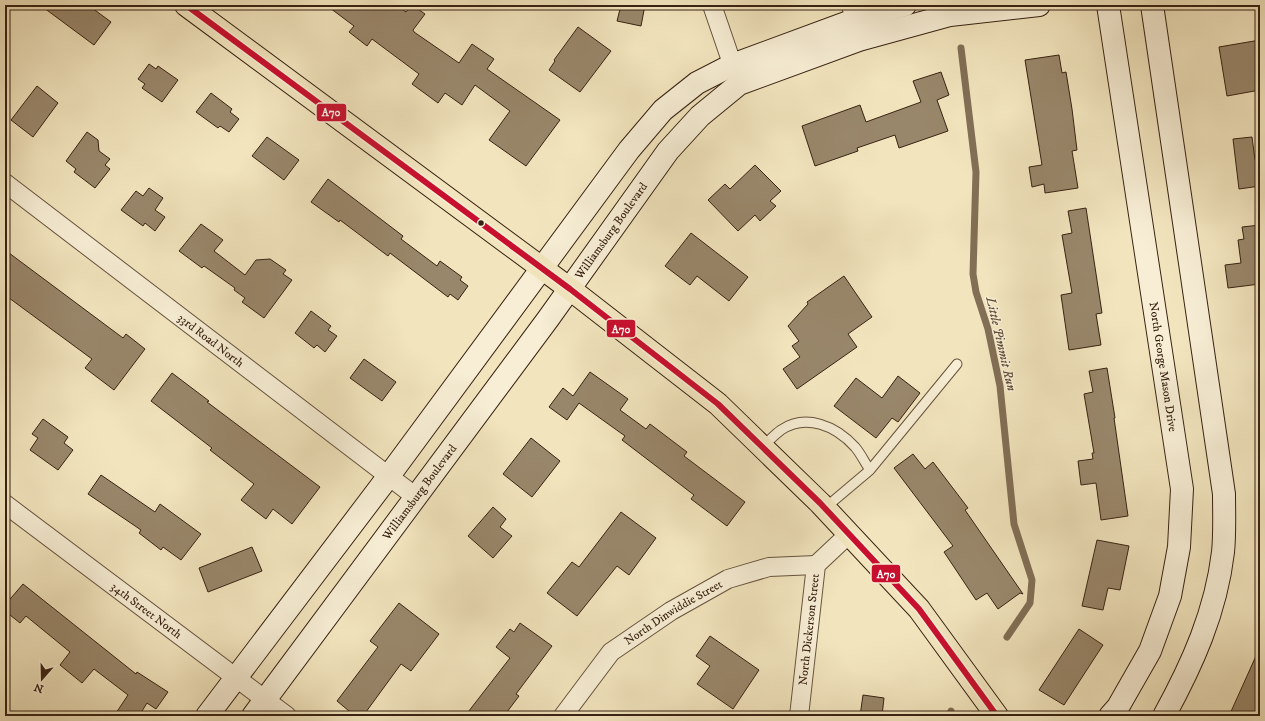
<svg xmlns="http://www.w3.org/2000/svg" width="1265" height="721" viewBox="0 0 1265 721" font-family="'IM FELL DW Pica',serif">
<style>
.lines{fill:none;stroke-linecap:round;stroke-linejoin:round}
.stream{stroke:#826f56;stroke-width:7}
.building{fill:#99876b;stroke:#382212}
.lane-casing{stroke:#66533d;stroke-width:11}
.street-casing{stroke:#66533d;stroke-width:20}
.secondary-casing{stroke:#382212;stroke-width:24}
.primary-casing{stroke:#382212;stroke-width:24}
.lane{stroke:#f7eed5;stroke-width:9}
.street{stroke:#f7eed5;stroke-width:18}
.secondary{stroke:#f7eed5;stroke-width:22}
.primary{stroke:#f2e5be;stroke-width:22}
.bus-1-casing{stroke:#f7eed5;stroke-width:9}
.bus-1{stroke:#c8102e;stroke-width:6}
.bus-dot{fill:#382212;stroke:#f7eed5;stroke-width:1.5}
.labels{text-anchor:middle;dominant-baseline:central;stroke-width:3;stroke-linejoin:round;paint-order:stroke}
.street-label{font-size:12px;fill:#382212;stroke:#f7eed5}
.water-label{font-size:13px;font-style:italic;fill:#634f3a;stroke:#f7eed5}
.line-badge{stroke:#f7eed5;stroke-width:1.5}
.badge-label{font-size:11px;text-anchor:middle;font-weight:bold;fill:#fff}
</style>
<rect width="100%" height="100%" fill="#f2e5be"/>
<filter id="stains"><feTurbulence type="fractalNoise" baseFrequency=".005" numOctaves="4"/><feColorMatrix values="0 0 0 0 .2 0 0 0 0 .09 0 0 0 0 .02 0 0 0 .5 -.17"/></filter>
<radialGradient id="worn" r=".72"><stop offset=".6" stop-color="#630" stop-opacity="0"/><stop offset="1" stop-color="#630" stop-opacity=".3"/></radialGradient>
<g class="lines">
<path class="stream" d="M961,48L976,172L973,274L976,292L988,329L1000,386L1014,524L1032,580L1030,603L1007,637
M949,716L951,711"/>
</g>
<path class="building" d="M40,5H88L111,22L94,45Z
M326,5H396L406,12L412,5L425,14L413,30L414,32L459,63L472,44L494,59L487,69L560,120L526,166L489,140L510,111L475,85L462,105L445,93L438,103L412,84L419,74L372,39L367,46L349,32L354,26Z
M621,5H645L641,26L617,21Z
M578,27L611,51L580,92L549,70L555,61L554,60Z
M1260,40V90L1227,96L1219,47Z
M1059,55L1062,73L1066,72L1072,109L1077,150L1072,151L1078,188L1045,193L1044,184L1032,187L1029,167L1042,165L1025,60Z
M149,64L156,69L158,66L178,80L162,102L142,88L145,84L138,79Z
M941,72L949,95L937,100L948,131L899,148L895,135L857,148L858,151L815,166L802,126L860,105L866,122L921,102L913,81Z
M37,86L58,103L33,137L11,120Z
M211,93L232,109L230,112L239,119L229,132L220,126L218,128L196,112Z
M87,132L98,140L99,151L110,159L105,165L110,169L95,188L74,172L76,169L66,161Z
M267,137L299,160L284,180L252,156Z
M1252,137L1255,160H1260V186L1239,189L1233,139Z
M755,165L781,191L770,201L776,206L760,221L755,215L738,231L708,200L725,184L730,189Z
M328,179L403,236L401,239L437,266L440,261L462,277L460,280L468,286L458,300L450,294L448,297L390,253L388,256L340,220L339,222L311,202Z
M149,188L163,198L155,210L165,217L155,231L145,223L143,226L121,210L136,191L143,196Z
M1086,208L1102,313L1096,314L1101,345L1069,350L1061,295L1072,293L1062,235L1072,233L1068,211Z
M201,224L223,240L214,251L245,275L256,260L270,259L286,270L283,274L292,280L264,318L242,302L245,298L234,290L235,288L204,266L202,268L179,251Z
M1260,225V284L1228,288L1225,265L1241,263L1238,240L1244,239L1242,227Z
M691,233L748,277L729,301L697,276L690,285L665,266Z
M5,250L123,338L126,334L145,349L114,390L85,368L92,359L5,295Z
M844,276L872,317L848,334L857,347L797,389L783,369L800,357L792,346L799,341L788,326L808,304L807,302Z
M311,311L331,326L328,330L337,336L325,352L317,345L314,348L295,333Z
M364,359L396,382L382,401L350,378Z
M1107,368L1115,418H1114L1128,516L1101,520L1096,483L1081,485L1078,461L1093,459L1092,453H1094L1084,394L1093,392L1089,371Z
M590,372L628,399L620,410L646,429L650,424L687,452L684,456L745,502L727,526L691,499L694,495L622,440L625,436L579,403L567,420L549,407L563,388L573,396Z
M172,373L209,401L207,402L320,487L292,524L273,509L266,519L241,500L254,484L210,450L212,448L151,401Z
M898,376L920,393L898,422L892,418L876,438L834,406L856,378L882,398Z
M43,419L68,437L64,443L73,450L58,470L30,450L38,438L32,434Z
M531,438L560,461L532,497L503,474Z
M913,454L925,469L933,462L968,508L965,510L1023,594L1020,593L998,609L987,593L976,600L944,552L953,546L894,468Z
M101,475L155,512L160,504L201,534L181,560L163,547L161,550L139,533L141,530L88,494Z
M493,507L506,519L500,527L512,536L493,558L468,536Z
M621,512L656,538L629,575L617,566L577,616L547,593L572,562L579,567Z
M1097,540L1129,546L1120,590L1108,588L1103,610L1082,606Z
M252,547L262,571L208,592L199,568Z
M23,584L136,674L137,672L168,692L156,709L147,703L139,716H114L128,695L94,669L82,683L60,665L70,652L26,616L20,623L5,611V605Z
M399,603L439,634L411,671L401,664L363,716H355L337,701L378,647L370,641Z
M520,623L552,646L516,694L519,696L504,716H465L510,658L496,647L510,629L514,632Z
M1079,629L1103,645L1064,705L1039,690Z
M710,636L759,670L733,709L697,684L710,666L696,656Z
M1260,647V716H1229Z
M863,695L884,698L882,716H860Z"/>
<g class="lines">
<g class="lane-casing">
<path id="lane" d="M762,447C768,442 774,435 781,430C806,413 836,426 855,447C861,454 865,463 870,470
M825,508L870,470L957,364"/>
</g>
<g class="street-casing">
<g id="street">
<path d="M712,5L737,78"/>
<path d="M851,5L858,33"/>
<path id="s1" d="M5,183L416,497"/>
<path id="s2" d="M5,504L287,716"/>
<path id="s3" d="M563,716L611,652L671,611L728,579L769,567L816,565"/>
<path id="s4" d="M799,716L816,565L849,534"/>
</g>
</g>
<g class="secondary-casing">
<g id="secondary">
<path id="s5" d="M1108,5L1182,489L1179,547L1170,596L1150,651L1118,707L1110,716"/>
<path d="M1152,5L1224,494C1224,513 1225,533 1223,552C1216,612 1192,665 1164,716"/>
<path d="M207,716L388,477L629,150L663,110L697,83L732,65L854,20L905,5"/>
<path id="s6" d="M253,716L548,319L668,151L700,116L739,84L859,40L950,15L1039,5"/>
</g>
</g>
<g class="primary-casing">
<path id="primary" d="M186,5L570,289L718,404L820,503L919,609L997,716"/>
</g>
<use href="#lane" class="lane"/>
<use href="#street" class="street"/>
<use href="#secondary" class="secondary"/>
<use href="#primary" class="primary"/>
<g class="bus-1-casing">
<path id="bus-1" d="M186,5L570,289L718,404L820,503L919,609L997,716"/>
</g>
<use href="#bus-1" class="bus-1"/>
</g>
<circle class="bus-dot" cx="481" cy="223" r="3.5"/>
<g class="labels">
<g class="street-label">
<text stroke="none"><textPath href="#s6" startOffset="603">Williamsburg Boulevard</textPath></text>
<text stroke="none"><textPath href="#s1" startOffset="259">33rd Road North</textPath></text>
<text stroke="none"><textPath href="#s5" startOffset="366">North George Mason Drive</textPath></text>
<text stroke="none"><textPath href="#s6" startOffset="279">Williamsburg Boulevard</textPath></text>
<text stroke="none"><textPath href="#s2" startOffset="177">34th Street North</textPath></text>
<text stroke="none"><textPath href="#s3" startOffset="154">North Dinwiddie Street</textPath></text>
<text stroke="none"><textPath href="#s4" startOffset="87">North Dickerson Street</textPath></text>
</g>
<g class="water-label">
<text transform="translate(1001 344) rotate(77)">Little Pimmit Run</text>
</g>
</g>
<g class="line-badge">
<rect x="316" y="103" width="31" height="19" rx="4" fill="#c8102e"/>
<rect x="606" y="319" width="30" height="19" rx="4" fill="#c8102e"/>
<rect x="871" y="564" width="30" height="19" rx="4" fill="#c8102e"/>
</g>
<g class="badge-label">
<text x="331" y="116">A70</text>
<text x="621" y="333">A70</text>
<text x="886" y="578">A70</text>
</g>
<rect width="1265" height="721" fill="none" stroke="#f2e5be" stroke-width="20"/>
<rect x="6" y="6" width="1253" height="709" fill="none" stroke="#382212" stroke-width="2"/>
<rect x="10" y="10" width="1245" height="701" fill="none" stroke="#382212"/>
<g transform="translate(42 679) rotate(200)" stroke="#f7eed5" stroke-width="3" paint-order="stroke">
<path d="M0-3L7 15L0 10L-7 15Z" fill="#382212"/>
<text y="-6" font-size="11" font-weight="bold" text-anchor="middle" fill="#382212">N</text>
</g>
<rect width="100%" height="100%" filter="url(#stains)"/>
<rect width="100%" height="100%" fill="url(#worn)"/>
</svg>
